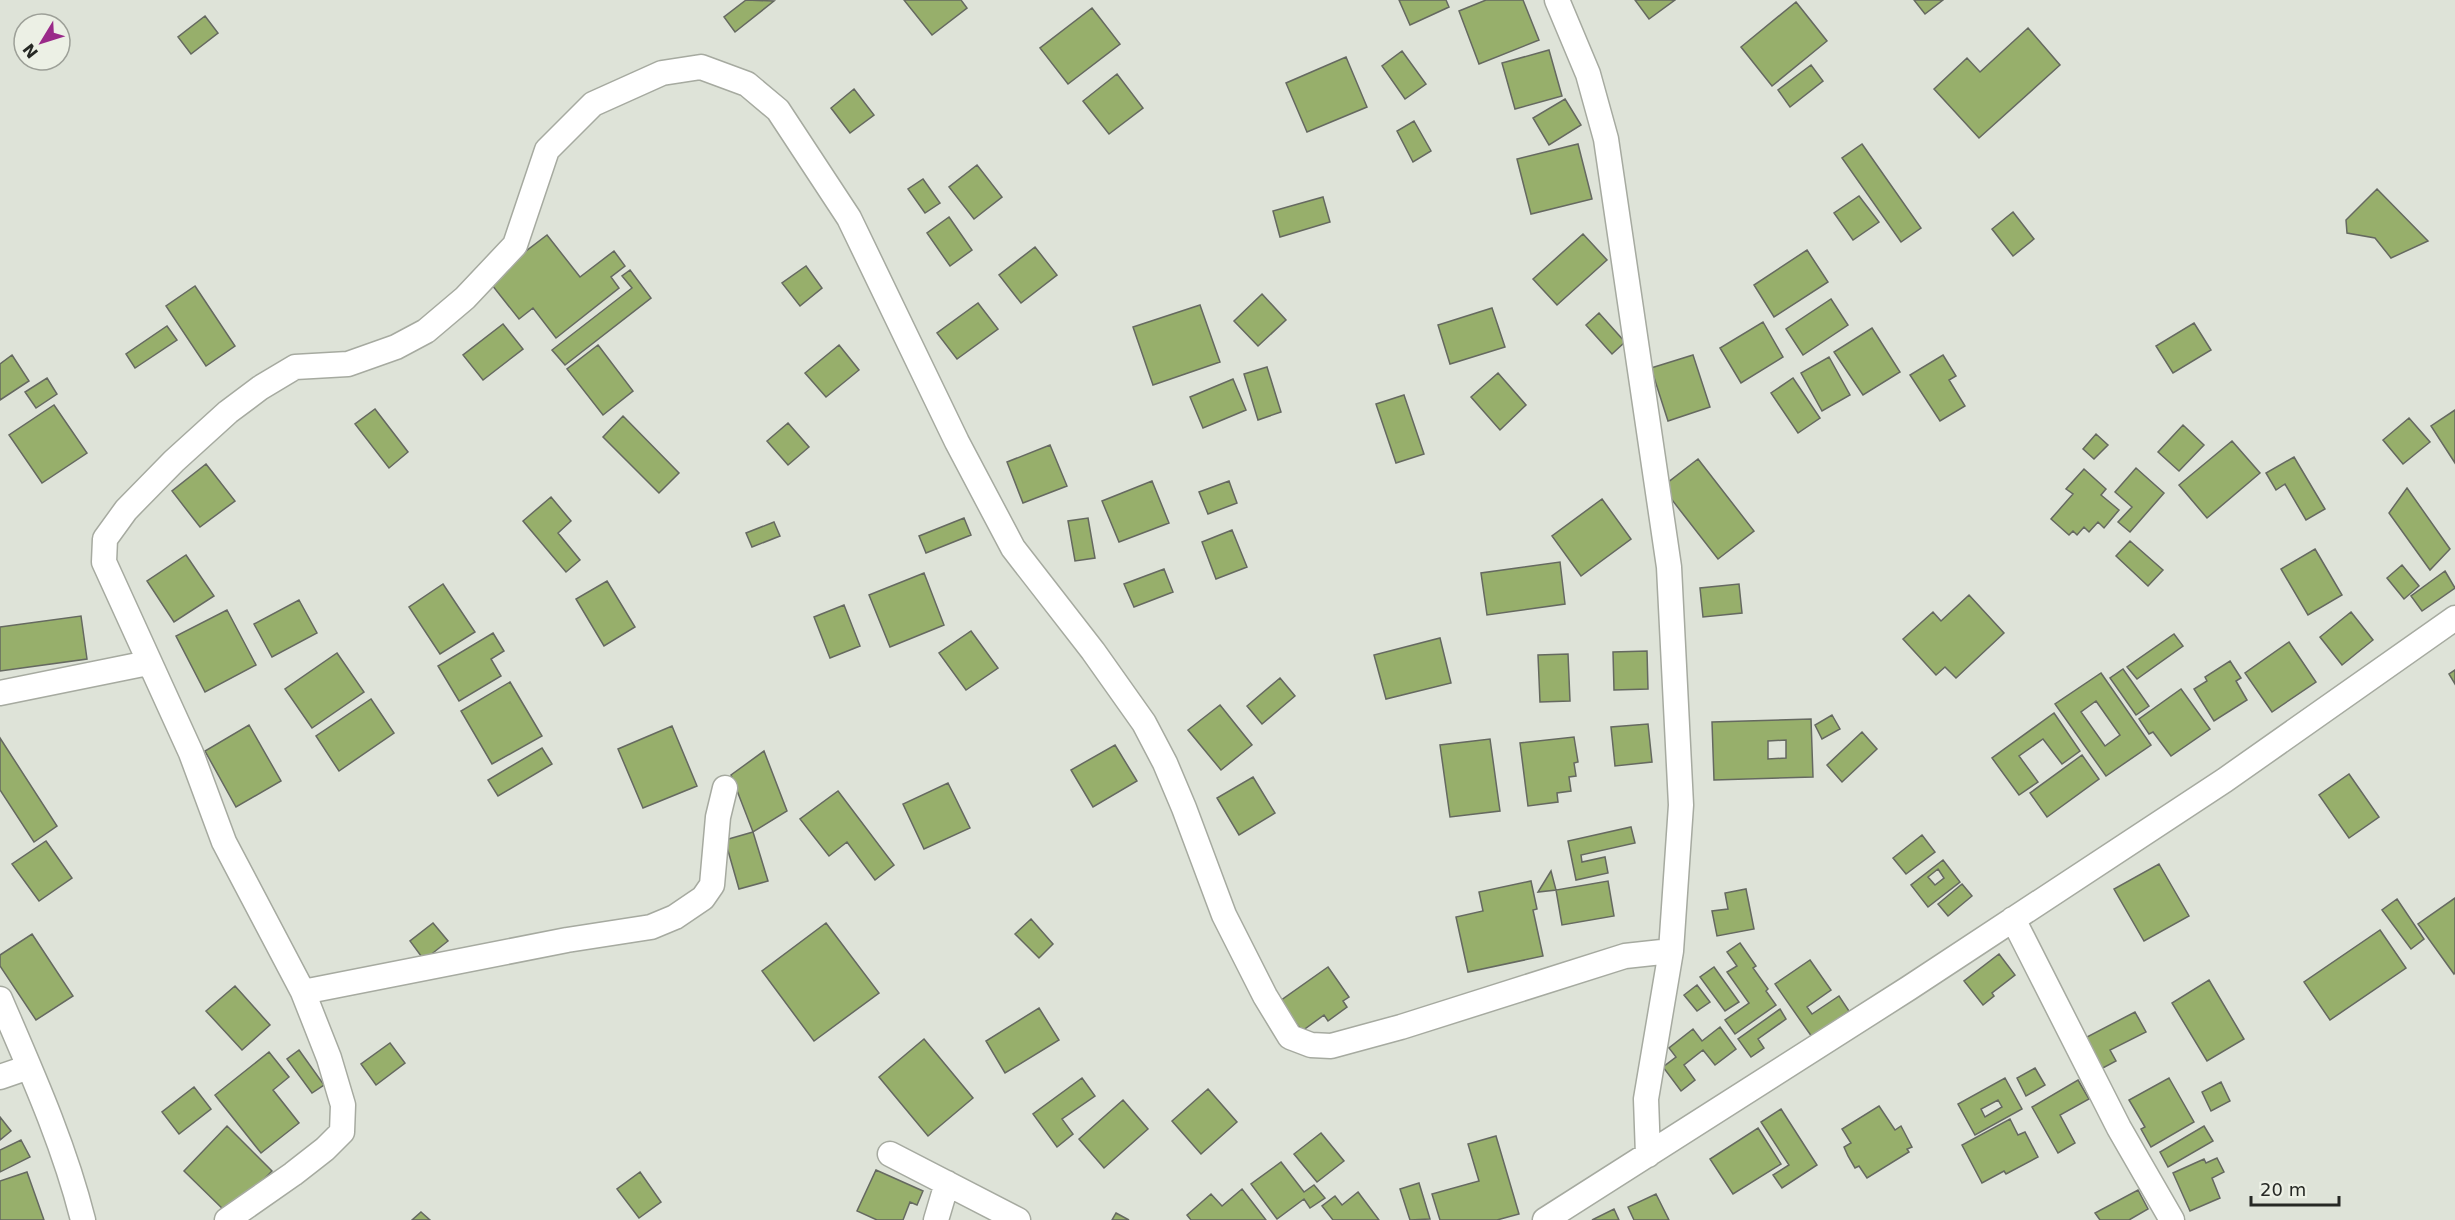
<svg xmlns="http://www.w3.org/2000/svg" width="2455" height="1220" viewBox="0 0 2455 1220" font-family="'DejaVu Sans',sans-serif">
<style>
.building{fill:#97af6b;stroke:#656960;stroke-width:1.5;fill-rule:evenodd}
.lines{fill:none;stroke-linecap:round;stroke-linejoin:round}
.street-casing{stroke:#a6aaa0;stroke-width:27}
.street{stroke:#fff;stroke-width:24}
</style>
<rect width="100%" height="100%" fill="#dee3d8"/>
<path class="building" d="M746,0L774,1L735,32L724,17Z
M904,0H961L967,8L932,35Z
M1399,0H1446L1449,7L1410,25Z
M1486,0H1523L1539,40L1479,64L1459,11Z
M1635,0H1675L1649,19Z
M1914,0H1943L1925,14Z
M1796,2L1827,41L1772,86L1741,47Z
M1092,8L1120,44L1068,84L1040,48Z
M205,16L218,33L191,54L178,37Z
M2028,28L2060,65L1979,138L1934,89L1967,58L1980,72Z
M1549,50L1562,96L1515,109L1502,63Z
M1402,51L1426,84L1405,99L1382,66Z
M1346,57L1367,107L1307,132L1286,83Z
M1811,65L1823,81L1790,107L1778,90Z
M1117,74L1143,108L1109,134L1083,101Z
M854,89L874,115L850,133L831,108Z
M1565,99L1581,125L1549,145L1533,118Z
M1414,121L1431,151L1413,162L1397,131Z
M1578,144L1592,199L1531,214L1517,159Z
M1862,144L1921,228L1901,242L1842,158Z
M977,165L1002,197L974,219L949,187Z
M923,179L940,203L925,213L908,189Z
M2377,189L2428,241L2391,258L2375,238L2347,233L2346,220Z
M1859,196L1879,222L1853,240L1834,213Z
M1323,197L1330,222L1280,237L1273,211Z
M2013,212L2034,239L2013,256L1992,229Z
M949,217L972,250L950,266L927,233Z
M1583,234L1607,260L1557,305L1533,279Z
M547,235L580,277L614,251L625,266L611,277L619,288L556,338L533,308L519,319L488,280Z
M1035,247L1057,275L1021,303L999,275Z
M1807,250L1828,282L1774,317L1754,285Z
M806,266L822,288L800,306L782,283Z
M630,270L651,298L565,365L552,350L632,288L622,276Z
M195,286L235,346L206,366L166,306Z
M1262,294L1286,320L1258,346L1234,321Z
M1831,299L1848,325L1803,355L1786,329Z
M978,303L998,329L957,359L937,333Z
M1200,305L1220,362L1153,385L1133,327Z
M1492,308L1505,347L1450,364L1438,325Z
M1599,313L1625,342L1612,354L1586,325Z
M1763,322L1783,357L1741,383L1720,348Z
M2194,323L2211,350L2173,373L2156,346Z
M503,324L523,349L483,380L463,355Z
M167,326L177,340L135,368L126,354Z
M1872,328L1900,372L1863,395L1834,352Z
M598,345L633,391L603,415L567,369Z
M839,345L859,370L826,397L805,373Z
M12,355L29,381L0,400V364Z
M1693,355L1710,407L1668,421L1651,368Z
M1943,355L1956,376L1949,380L1965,406L1940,421L1910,375Z
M1829,357L1850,395L1822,411L1801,373Z
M1267,367L1281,412L1258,420L1244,374Z
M1498,373L1526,405L1500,430L1471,397Z
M47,378L57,394L36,408L25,392Z
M1793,378L1820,418L1798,433L1771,393Z
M1233,379L1246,410L1203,428L1190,397Z
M1404,395L1424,454L1396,463L1376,404Z
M54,405L87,453L42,483L9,435Z
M375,409L408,452L389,468L355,424Z
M2455,410V463L2431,426Z
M623,416L679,473L659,493L603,437Z
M2409,418L2430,442L2403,464L2383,440Z
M788,423L809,447L788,465L767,441Z
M2183,425L2204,445L2179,471L2158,452Z
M2096,434L2108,445L2094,459L2083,449Z
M2232,441L2260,473L2207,518L2179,485Z
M1050,445L1067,486L1023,503L1007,462Z
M2294,457L2325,509L2306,520L2285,484L2276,490L2266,473Z
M1698,459L1754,531L1718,559L1662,487Z
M206,464L235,501L200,527L172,491Z
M2136,468L2164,493L2130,532L2118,522L2132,507L2115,492Z
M2084,469L2106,489L2101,495L2119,510L2104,528L2098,522L2089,532L2084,527L2077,535L2073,531L2069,535L2051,519L2073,494L2066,489Z
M1152,481L1169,523L1119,542L1102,501Z
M1229,481L1237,503L1208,514L1199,492Z
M2407,488L2450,549L2430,570L2389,513Z
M551,497L571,521L558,533L580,560L566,572L523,521Z
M1602,499L1631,539L1581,576L1552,536Z
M964,518L971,535L926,553L919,536Z
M1088,518L1095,558L1075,561L1068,521Z
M774,522L780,536L752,547L746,533Z
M1232,530L1247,567L1216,579L1202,542Z
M2130,541L2163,570L2148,586L2116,556Z
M2315,549L2342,595L2308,615L2281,569Z
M186,555L214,596L174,622L147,581Z
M1560,562L1565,604L1487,615L1481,573Z
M2402,565L2419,586L2404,599L2387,578Z
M1164,569L1173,592L1134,607L1124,584Z
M2445,571L2455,588L2422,611L2411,596Z
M924,573L944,625L890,647L869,595Z
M607,581L635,627L604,646L576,599Z
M443,584L475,632L440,654L409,607Z
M1739,584L1742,613L1703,617L1700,588Z
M1969,595L2004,633L1956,678L1945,667L1936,675L1903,639L1933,612L1941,621Z
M299,600L317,633L272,657L254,624Z
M844,605L860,646L830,658L814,617Z
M227,610L256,665L205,692L176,636Z
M2351,612L2373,640L2342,665L2320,637Z
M81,616L87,659L0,671V627Z
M971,631L998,668L966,690L939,653Z
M493,633L504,651L491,659L501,676L459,701L438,666Z
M2174,634L2183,646L2137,679L2127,667Z
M1440,638L1451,683L1386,699L1374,655Z
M2289,642L2316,682L2272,712L2245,673Z
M1647,651L1648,689L1614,690L1613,652Z
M337,653L364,692L312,728L285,689Z
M1568,654L1570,701L1540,702L1538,655Z
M2230,661L2241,678L2236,681L2247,700L2214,721L2194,689L2207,681L2205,677Z
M2123,669L2149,706L2136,715L2110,678Z
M2455,670V684L2449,674Z
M2101,673L2151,745L2106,776L2055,704ZM2096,701L2120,735L2105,746L2081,712Z
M1280,678L1295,696L1262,724L1247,706Z
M510,682L542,736L492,764L461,711Z
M2181,689L2210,729L2171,756L2153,732L2149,734L2139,719Z
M371,699L394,733L339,771L316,736Z
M1220,705L1252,745L1221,770L1188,730Z
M2054,713L2080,751L2062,764L2043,739L2019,756L2038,782L2019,795L1992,758Z
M1832,715L1840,729L1822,739L1815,725Z
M1811,719L1813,777L1714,780L1712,722ZM1786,740V758L1768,759V741Z
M1648,724L1652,762L1615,766L1611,727Z
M249,725L281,781L236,807L205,751Z
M672,726L697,786L643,808L618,749Z
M1862,732L1877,749L1842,782L1827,765Z
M1574,737L1578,762L1574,763L1576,776L1569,777L1571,791L1557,793L1558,802L1528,806L1520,743Z
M0,738L57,826L34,842L0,790Z
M1490,739L1500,811L1450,817L1440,745Z
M1115,745L1137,781L1093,807L1071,770Z
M542,748L552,764L498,796L488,780Z
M764,751L787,811L753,832L731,775Z
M2082,755L2099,779L2047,817L2030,793Z
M2349,774L2379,817L2349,838L2319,795Z
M1253,777L1275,813L1239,835L1217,798Z
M948,783L970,828L924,849L903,804Z
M838,791L894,865L875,880L847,842L829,856L800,819Z
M1631,827L1635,843L1581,855L1582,862L1605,857L1608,873L1576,880L1568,841Z
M753,832L768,881L739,889L725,840Z
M1922,835L1935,852L1906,874L1893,858Z
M46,841L72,878L39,901L12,864Z
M1943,860L1960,882L1928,907L1911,885ZM1938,869L1944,878L1935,885L1928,877Z
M2159,864L2189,916L2144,941L2114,889Z
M1551,871L1556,890L1538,892Z
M1531,881L1537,909L1533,910L1543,956L1468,972L1456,917L1483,911L1479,892Z
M1608,881L1614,916L1562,925L1556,890Z
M1962,884L1972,896L1948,916L1938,904Z
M1746,889L1754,929L1717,936L1712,911L1728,909L1725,893Z
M2455,898V973L2454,974L2418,924Z
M2397,899L2424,939L2411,949L2382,910Z
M1031,919L1053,944L1039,958L1015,934Z
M433,923L448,941L424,960L410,941Z
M826,923L879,993L814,1041L762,971Z
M2380,930L2406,968L2330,1020L2304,982Z
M32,934L73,996L36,1020L0,966V955Z
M1740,943L1756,966L1753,968L1768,989L1766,991L1776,1005L1735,1034L1725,1020L1749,1003L1727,972L1737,966L1727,952Z
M1999,954L2015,975L1992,993L1994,996L1983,1005L1964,981Z
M1810,960L1831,990L1807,1007L1812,1014L1839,996L1849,1011L1812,1037L1775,984Z
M1328,967L1349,997L1343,1001L1347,1007L1328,1021L1324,1015L1302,1031L1280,1001Z
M1714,967L1739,1002L1725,1011L1700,977Z
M2209,980L2244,1039L2207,1061L2172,1003Z
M1697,985L1710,1002L1697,1011L1684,995Z
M235,986L270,1025L242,1050L206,1011Z
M1039,1008L1059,1040L1005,1073L986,1041Z
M1780,1009L1786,1019L1758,1039L1764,1048L1751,1057L1738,1039Z
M2135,1012L2146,1032L2110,1050L2116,1061L2101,1069L2085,1038Z
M1720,1027L1736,1049L1715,1065L1703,1050L1684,1065L1695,1080L1681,1091L1663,1067L1676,1057L1669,1048L1693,1029L1702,1041Z
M924,1039L973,1098L928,1136L879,1077Z
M390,1043L405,1063L376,1085L361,1064Z
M299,1050L324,1085L312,1093L287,1059Z
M269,1052L289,1077L273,1090L299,1123L261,1153L215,1095Z
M2035,1068L2045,1085L2026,1096L2017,1078Z
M1082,1078L1095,1096L1062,1119L1073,1134L1057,1147L1033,1114Z
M2005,1078L2022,1109L1975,1135L1958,1104ZM1998,1100L2002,1107L1985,1117L1981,1109Z
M2169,1078L2194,1122L2151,1147L2141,1129L2145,1127L2129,1100Z
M2078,1080L2089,1099L2060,1115L2075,1143L2058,1153L2032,1107Z
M2221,1082L2230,1101L2211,1111L2202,1092Z
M194,1087L211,1109L179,1134L162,1112Z
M1208,1089L1237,1122L1201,1154L1172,1121Z
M1123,1100L1148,1129L1104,1168L1079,1139Z
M1879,1106L1895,1130L1901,1126L1912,1147L1907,1149L1909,1152L1867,1178L1859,1166L1855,1168L1848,1156L1844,1147L1851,1143L1842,1129Z
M1781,1109L1817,1165L1782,1188L1773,1175L1789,1165L1761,1122Z
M0,1117L11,1131L0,1140Z
M2010,1119L2018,1135L2025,1132L2038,1157L2006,1174L2004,1171L1982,1183L1962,1145Z
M227,1126L272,1171L229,1215L184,1171Z
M2204,1126L2213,1141L2168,1167L2160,1152Z
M1758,1128L1781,1164L1733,1194L1710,1159Z
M1321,1133L1344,1161L1317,1182L1294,1154Z
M1496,1136L1519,1214L1497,1220H1440L1432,1194L1479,1181L1468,1144Z
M21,1140L30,1157L0,1172V1150Z
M2217,1158L2224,1172L2212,1178L2220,1198L2190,1211L2173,1173L2204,1159L2206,1163Z
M1281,1162L1304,1192L1314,1185L1325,1198L1310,1208L1304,1199L1277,1219L1251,1184Z
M876,1170L923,1191L917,1205L910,1202L903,1220H877L857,1211Z
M27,1172L44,1220H0V1181Z
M640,1172L661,1202L639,1218L617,1189Z
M1419,1183L1430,1219L1410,1220L1400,1189Z
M1242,1189L1266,1220H1191L1187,1215L1211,1194L1222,1206Z
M2138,1190L2148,1209L2129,1220H2100L2095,1213Z
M1358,1192L1379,1220H1333L1322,1206L1335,1196L1342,1205Z
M1656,1194L1669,1220H1634L1628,1207Z
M1614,1209L1619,1220H1592Z
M421,1212L430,1220H412Z
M1116,1213L1129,1220H1112Z"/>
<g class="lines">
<g class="street-casing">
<path id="street" d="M1557,0L1588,74L1606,139L1669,567L1681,805L1671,951L1646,1099L1648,1155
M0,693L148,663
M2013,919L2119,1128L2172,1220
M303,992L567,940L651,927L675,917L703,898L712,885L718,817L725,788
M0,999C31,1071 64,1144 83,1220
M0,1077L29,1067
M890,1154L1018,1220
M227,1220L293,1174L325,1149L342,1132L343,1105L329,1058L303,992L224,842L191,753L104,562L105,539L126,510L174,461L228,412L260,388L295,367L348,364L396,347L426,331L465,298L515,245L547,150L593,104L662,73L701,67L747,84L778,110L849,218L957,442L1013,548L1093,651L1144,723L1165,763L1184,808L1224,915L1265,996L1290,1037L1311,1045L1331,1046L1401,1027L1625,956L1671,951
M936,1220L947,1183
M1545,1220L1909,988L2225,780L2455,618"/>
</g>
<use href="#street" class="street"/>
</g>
<g transform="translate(42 42) rotate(232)"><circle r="28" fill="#ecf0e5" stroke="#9da098" stroke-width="1.5"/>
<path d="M0-4.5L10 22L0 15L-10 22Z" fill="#9a2a89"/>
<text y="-9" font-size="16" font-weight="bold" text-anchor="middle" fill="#262824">N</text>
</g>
<path d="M2251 1196v9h88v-9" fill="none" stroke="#262824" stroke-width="3"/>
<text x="2260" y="1196" font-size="18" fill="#262824" stroke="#ecf0e5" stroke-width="4.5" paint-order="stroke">20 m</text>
</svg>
